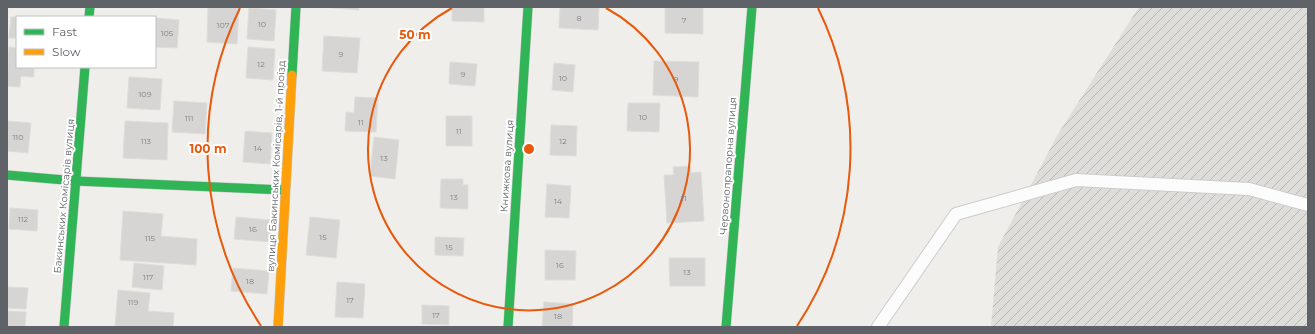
<svg xmlns="http://www.w3.org/2000/svg" width="1315" height="334" viewBox="0 0 1315 334" font-family="Montserrat,sans-serif">
<style>
.industrial{fill:url(#industrial-furrows)}
.building{fill:#d6d5d3;stroke:#deddd9}
.lines{fill:none;stroke-linecap:round;stroke-linejoin:round}
.lane-casing{stroke:#cbcccc;stroke-width:14}
.fast-casing{stroke:#cacacb;stroke-width:10}
.slow-casing{stroke:#cacacb;stroke-width:10}
.lane{stroke:#fdfcfc;stroke-width:12}
.fast{stroke:#30b455;stroke-width:9}
.slow{stroke:#ff9f0a;stroke-width:9}
.ring{fill:none;stroke:#e8590c;stroke-width:2}
.labels{text-anchor:middle;dominant-baseline:central;stroke-width:4;stroke-linejoin:round;paint-order:stroke}
.number-label{font-size:8px;fill:#7e8184}
.street-label{font-size:10px;fill:#5f6368;stroke:#fff}
.centre{fill:#e8590c;stroke:#fff;stroke-width:2}
.ring-label{font-size:12px;text-anchor:middle;font-weight:bold;fill:#e8590c;stroke:#fff;stroke-width:4;stroke-linejoin:round;paint-order:stroke}
</style>
<defs>
<pattern id="industrial-furrows" width="10" height="10" patternUnits="userSpaceOnUse"><rect width="10" height="10" fill="#dfddda"/><path d="M-1 1l2-2M0 10L10 0M9 11l2-2" fill="none" stroke="#b8b7b5"/></pattern>
</defs>
<rect width="100%" height="100%" fill="#efeeea"/>
<path class="industrial" d="M1139,7H1308V327H991L998,247L1058,134Z"/>
<path class="building" d="M208,7H239L237,44L207,42Z
M322,7H359V10Z
M452,7H484V22L452,21Z
M560,7H599L598,30L559,28Z
M665,7H703V34L665,33Z
M249,8L276,10L274,41L247,39Z
M11,17H17V38H9Z
M155,18L179,20L177,48L155,47Z
M324,36L360,38L357,73L322,71Z
M9,47L17,48V67H34V77L21,76L20,87L7,86Z
M248,47L275,49L273,80L246,78Z
M654,61L699,62L698,97L653,95Z
M450,62L477,64L475,86L449,84Z
M554,63L575,65L573,92L552,90Z
M129,77L162,79L160,110L127,108Z
M355,97L378,98L376,132L345,131L346,112L354,113Z
M174,101L207,103L205,134L172,132Z
M628,103H660L659,132L627,131Z
M446,116H472V146H446Z
M7,121L31,123L28,153L7,151Z
M125,121L168,123L167,160L123,158Z
M551,125L577,126L576,156L550,155Z
M245,131L272,133L270,164L243,162Z
M374,137L399,140L395,179L370,176Z
M691,166V173L701,172L704,221L667,223L664,175H674L673,167Z
M441,179H463V185H468V209L440,208Z
M547,184L571,186L569,218L545,217Z
M10,208L38,210L37,231L9,229Z
M123,211L163,214L161,236L197,239L196,265L120,260Z
M236,217L272,220L270,242L234,239Z
M310,217L340,220L336,258L306,255Z
M435,237L464,238L463,256L435,255Z
M545,250L576,251L575,280H545Z
M669,258H705V286H670Z
M134,263L164,266L162,290L132,287Z
M233,268L269,271L267,294L231,291Z
M337,282L365,284L363,318L335,317Z
M7,287L28,288L26,309L7,308Z
M118,290L150,293L148,311L174,313L173,327L115,326Z
M544,302L573,304L572,327H542Z
M422,305L449,306V325L422,324Z
M7,311L26,312L25,327H7Z"/>
<g class="lines">
<g class="lane-casing">
<path id="lane" d="M878,327L956,214L1076,180L1249,189L1308,205"/>
</g>
<g class="fast-casing">
<path id="fast" d="M89,17L90,7
M292,75L296,7
M7,175L76,181L285,190
M64,327L85,67
M508,327L528,7
M726,327L752,7"/>
</g>
<g class="slow-casing">
<path id="slow" d="M278,327L292,75"/>
</g>
<use href="#lane" class="lane"/>
<use href="#fast" class="fast"/>
<use href="#slow" class="slow"/>
</g>
<g class="ring">
<path d="M606 8A161 161 0 1 1 452 8"/>
<path d="M261 326A321 321 0 0 1 240 8M818 8A321 321 0 0 1 797 326"/>
</g>
<g class="labels">
<g class="number-label">
<text x="579" y="18">8</text>
<text x="684" y="20">7</text>
<text x="262" y="24">10</text>
<text x="223" y="25">107</text>
<text x="167" y="33">105</text>
<text x="341" y="54">9</text>
<text x="261" y="64">12</text>
<text x="463" y="74">9</text>
<text x="563" y="78">10</text>
<text x="676" y="79">9</text>
<text x="145" y="94">109</text>
<text x="643" y="117">10</text>
<text x="189" y="118">111</text>
<text x="361" y="122">11</text>
<text x="459" y="131">11</text>
<text x="18" y="137">110</text>
<text x="146" y="141">113</text>
<text x="563" y="141">12</text>
<text x="258" y="148">14</text>
<text x="384" y="158">13</text>
<text x="454" y="197">13</text>
<text x="684" y="198">11</text>
<text x="558" y="201">14</text>
<text x="23" y="219">112</text>
<text x="253" y="229">16</text>
<text x="323" y="237">15</text>
<text x="150" y="238">115</text>
<text x="449" y="247">15</text>
<text x="560" y="265">16</text>
<text x="687" y="272">13</text>
<text x="148" y="277">117</text>
<text x="250" y="281">18</text>
<text x="350" y="300">17</text>
<text x="133" y="302">119</text>
<text x="436" y="315">17</text>
<text x="558" y="316">18</text>
</g>
<g class="street-label">
<text transform="translate(276 166) rotate(-87)">вулиця Бакинських Комісарів, 1-й проїзд</text>
<text transform="translate(507 166) rotate(-86)">Книжкова вулиця</text>
<text transform="translate(728 166) rotate(-86)">Червонопрапорна вулиця</text>
<text transform="translate(64 196) rotate(-85)">Бакинських Комісарів вулиця</text>
</g>
</g>
<circle cx="529" cy="149" r="6" class="centre"/>
<g class="ring-label">
<text x="415" y="39">50 m</text>
<text x="208" y="153">100 m</text>
</g>
<rect width="1315" height="334" fill="none" stroke="#5f6368" stroke-width="16"/>
<rect x="16" y="16" width="140" height="52" fill="#ffffff" stroke="#bfc1c3"/>
<rect x="24" y="29" width="20" height="6" fill="#30b455" stroke="#bfc1c3"/>
<text x="52" y="36" font-size="12" fill="#5f6368">Fast</text>
<rect x="24" y="49" width="20" height="6" fill="#ff9f0a" stroke="#bfc1c3"/>
<text x="52" y="56" font-size="12" fill="#5f6368">Slow</text>
</svg>
